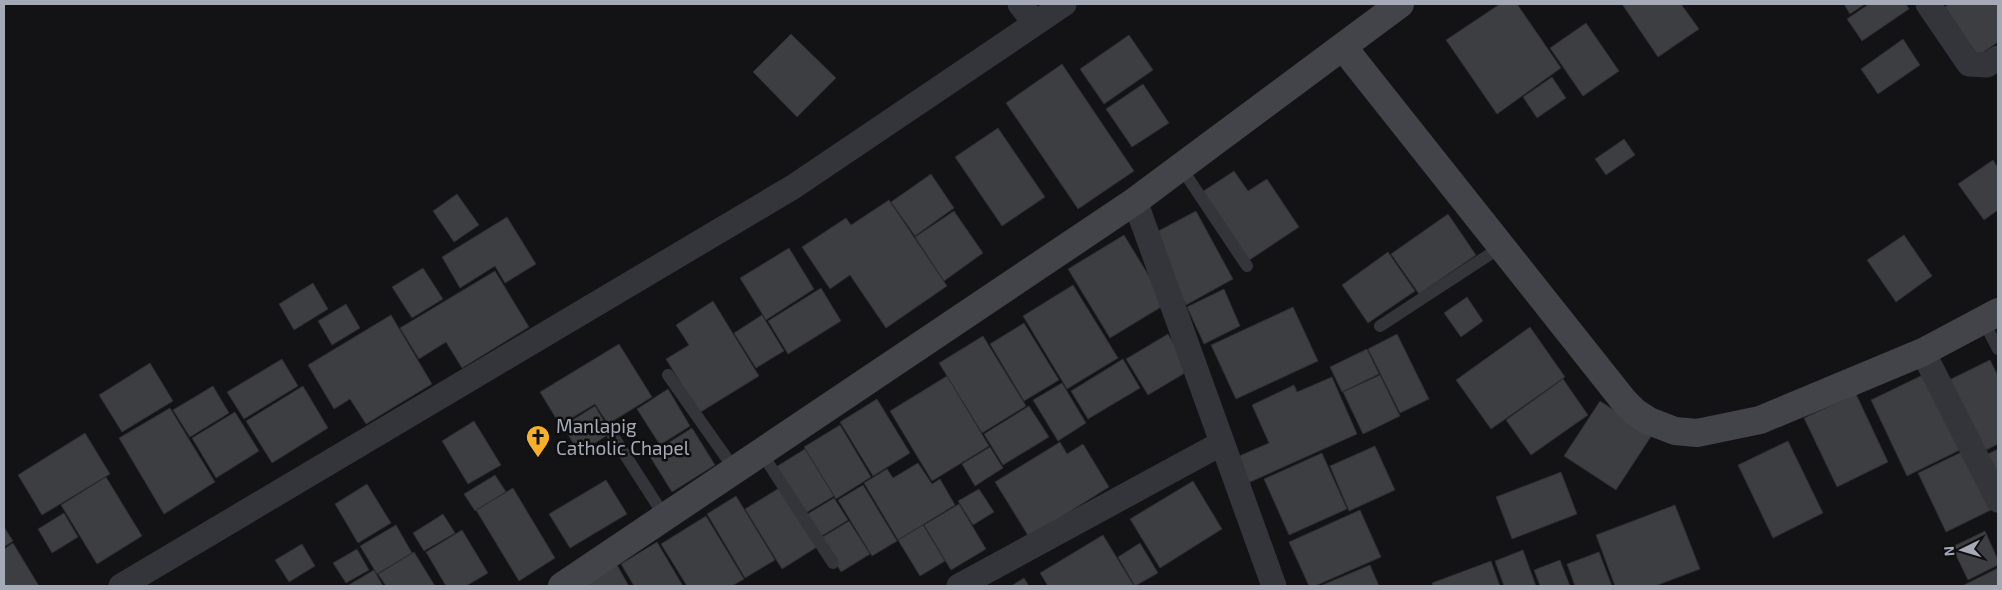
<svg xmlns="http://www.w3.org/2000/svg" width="2002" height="590" viewBox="0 0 2002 590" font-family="'Exo 2',sans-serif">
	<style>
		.building { fill: #3d3e42; stroke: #2d2d31 }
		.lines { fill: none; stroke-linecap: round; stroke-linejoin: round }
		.lane { stroke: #34353a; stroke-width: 12 }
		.street { stroke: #34353a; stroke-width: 25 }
		.secondary { stroke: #42444a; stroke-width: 28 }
		.labels { text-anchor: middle; stroke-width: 5; stroke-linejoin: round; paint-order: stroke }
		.poi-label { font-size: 19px; fill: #a4aab6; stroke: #0e0e10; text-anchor: start }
	</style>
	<rect width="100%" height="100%" fill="#131315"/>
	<path class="building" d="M1500 4H1517L1561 68 1497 114 1446 40Z
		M1622 4H1681L1699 29 1658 57Z
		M1844 4H1865L1850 14Z
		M1869 4H1906L1909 9 1862 41 1847 19Z
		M1949 4H1998V42L1978 56 1945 7Z
		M1586 23 1619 71 1583 96 1550 48Z
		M791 34 836 78 797 117 753 72Z
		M1129 35 1153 70 1104 104 1080 69Z
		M1903 39 1920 65 1878 94 1861 69Z
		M1062 64 1134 171 1078 209 1006 103Z
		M1552 77 1566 98 1537 118 1523 97Z
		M1143 84 1169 123 1132 147 1106 109Z
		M998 128 1045 197 1002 226 955 157Z
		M1624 139 1635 155 1606 175 1595 159Z
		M1993 160 1998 168V210L1984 220 1958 184Z
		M1234 171 1248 191 1267 179 1299 227 1248 261 1202 192Z
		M931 174 954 208 915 236 891 202Z
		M457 194 479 225 454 242 433 211Z
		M889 200 947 286 886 328 850 275 830 289 802 247 846 218 851 225Z
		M954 211 983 253 944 281 915 237Z
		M1196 211 1233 279 1186 305 1149 236Z
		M1448 214 1476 255 1419 294 1391 254Z
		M507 217 536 264 505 283 495 266 460 288 442 257Z
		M1124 235 1166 304 1110 338 1068 269Z
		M1904 235 1932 276 1896 302 1867 260Z
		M789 248 814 289 766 320 740 278Z
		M1388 252 1415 291 1368 323 1342 285Z
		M423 268 443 299 412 318 392 287Z
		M495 271 529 327 462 368 446 342 419 359 400 328Z
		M313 283 328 309 294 330 279 304Z
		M1073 285 1118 358 1067 389 1023 316Z
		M821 288 841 321 788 354 768 321Z
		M1224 289 1240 326 1204 344 1187 307Z
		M1467 297 1483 321 1461 337 1444 313Z
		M713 301 759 376 699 413 666 359 689 345 676 325Z
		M346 304 360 328 332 345 318 321Z
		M1293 307 1318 361 1236 399 1211 345Z
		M391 315 432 384 366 424 350 399 334 409 308 365Z
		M762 315 784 351 756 368 734 333Z
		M1024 323 1059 380 1024 401 990 344Z
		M1530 327 1565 377 1491 429 1456 380Z
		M1168 334 1190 370 1148 395 1126 359Z
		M1397 334 1429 399 1400 413 1368 349Z
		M983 336 1026 406 982 433 939 363Z
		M619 344 652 397 608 424 595 404 560 425 540 392Z
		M1367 349 1379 374 1342 392 1330 367Z
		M282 359 298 386 244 419 227 392Z
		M1123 359 1140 388 1088 419 1071 391Z
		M1990 360 1998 376V444L1978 454 1943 383Z
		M150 363 173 401 122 432 99 395Z
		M1929 372 1966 447 1907 476 1871 400Z
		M1380 375 1400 416 1363 434 1343 392Z
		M947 376 989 446 932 481 890 411Z
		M1332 377 1357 434 1248 483 1237 457 1269 443 1252 405 1294 385 1297 392Z
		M1563 379 1588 415 1531 455 1506 420Z
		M1062 383 1086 423 1058 441 1033 400Z
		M213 386 229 413 190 437 173 410Z
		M303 386 328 428 272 463 246 421Z
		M668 389 690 426 660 445 637 409Z
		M1856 394 1888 462 1837 487 1804 418Z
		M877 399 910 453 873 476 840 422Z
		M1600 401 1652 435 1616 490 1564 456Z
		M595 406 611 433 579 453 563 426Z
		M1029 406 1049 437 1003 465 984 434Z
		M170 408 215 482 164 514 119 438Z
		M235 412 259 451 216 478 192 438Z
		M474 421 501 465 468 484 442 441Z
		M840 425 871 477 836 499 804 447Z
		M692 428 715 465 672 492 649 455Z
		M85 433 110 474 42 515 18 475Z
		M1788 441 1823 513 1773 538 1738 465Z
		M1060 442 1067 454 1083 444 1109 487 1029 537 995 482Z
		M1375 446 1395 490 1349 511 1330 466Z
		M990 447 1003 468 975 486 962 464Z
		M805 449 834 496 804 514 776 467Z
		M1968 449 1997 507 1946 532 1918 473Z
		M1998 449V494L1980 458Z
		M1322 453 1347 509 1289 535 1264 479Z
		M918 463 932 484 940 479 955 505 898 540 864 483 887 469 893 478Z
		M1561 472 1577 514 1512 539 1496 497Z
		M495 475 506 492 475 511 464 494Z
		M106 477 142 536 97 564 61 505Z
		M606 480 627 514 570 548 549 514Z
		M1193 481 1222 529 1160 568 1130 519Z
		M367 484 391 523 358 543 335 504Z
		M863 485 897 541 872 556 838 500Z
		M781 487 817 547 782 569 745 509Z
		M513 488 555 558 519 581 476 510Z
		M979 489 994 512 973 525 958 501Z
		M736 496 775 560 745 578 707 514Z
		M834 498 848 520 820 537 806 515Z
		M959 504 986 549 951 570 924 525Z
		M1675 505 1700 569 1655 586H1615L1596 535Z
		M1360 510 1381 557 1315 586H1309L1289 542Z
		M64 513 78 537 52 553 38 529Z
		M443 514 455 533 424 551 413 533Z
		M706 516 744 579 732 586H687L661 544Z
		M849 521 870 554 841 572 821 538Z
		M396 525 412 553 377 574 360 546Z
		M923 525 945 561 920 576 898 540Z
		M4 527 13 541 4 547Z
		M462 530 488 573 466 586H446L426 552Z
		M1985 531 1998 560V565L1968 580 1952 547Z
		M1103 535 1134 586H1048L1040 573Z
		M657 542 683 586H634L621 564Z
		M13 543 39 586H4V549Z
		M1140 543 1158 573 1135 586 1118 557Z
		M302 544 315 566 289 582 275 560Z
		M357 549 369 570 346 583 333 563Z
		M1523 550 1536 586H1504L1495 561Z
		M414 552 435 586H386L378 574Z
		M1599 552 1612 586H1575L1567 564Z
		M1560 560 1570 586H1540L1534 570Z
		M1491 561 1500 586H1433L1432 583Z
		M617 565 629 586H590L588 583Z
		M1370 565 1379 586H1320Z
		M1998 568V586H1965L1964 585Z
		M374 570 383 586H347Z
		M1024 578 1029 586H1011Z"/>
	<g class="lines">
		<path class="lane" d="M1180 166 1247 266
			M1983 320 1998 349
			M1380 326 1501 247
			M668 375 735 470
			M613 436 665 517
			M761 452 833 563"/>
		<path class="street" d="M1020 4 1034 22
			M1928 4 1969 64 1987 65 1998 58
			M1135 201 1274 586
			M1923 352 1998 500
			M121 586 793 187 1064 4
			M959 586 1222 443"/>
		<path class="secondary" d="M1343 47 1624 401 1635 412 1649 421 1675 431 1697 433 1760 420 1923 352 1998 312
			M562 586 1135 201 1400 4"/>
	</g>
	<defs>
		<g id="church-pin" transform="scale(1.25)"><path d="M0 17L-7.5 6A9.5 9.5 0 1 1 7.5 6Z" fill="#f8b027" stroke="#0e0e10"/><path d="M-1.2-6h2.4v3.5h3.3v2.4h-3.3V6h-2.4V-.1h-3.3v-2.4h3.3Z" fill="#111"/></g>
	</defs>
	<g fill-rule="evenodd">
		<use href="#church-pin" x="538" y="437"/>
	</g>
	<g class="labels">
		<g class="poi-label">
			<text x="556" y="433">Manlapig<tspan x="556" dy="22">Catholic Chapel</tspan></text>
		</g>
	</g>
	<rect width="2002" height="590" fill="none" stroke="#a4aab6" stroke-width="10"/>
	<g transform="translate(1962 550) rotate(265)" stroke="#0e0e10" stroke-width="4" paint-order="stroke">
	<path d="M0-4L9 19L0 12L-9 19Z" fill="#a4aab6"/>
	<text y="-8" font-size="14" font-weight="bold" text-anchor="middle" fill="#a4aab6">N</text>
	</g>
</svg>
